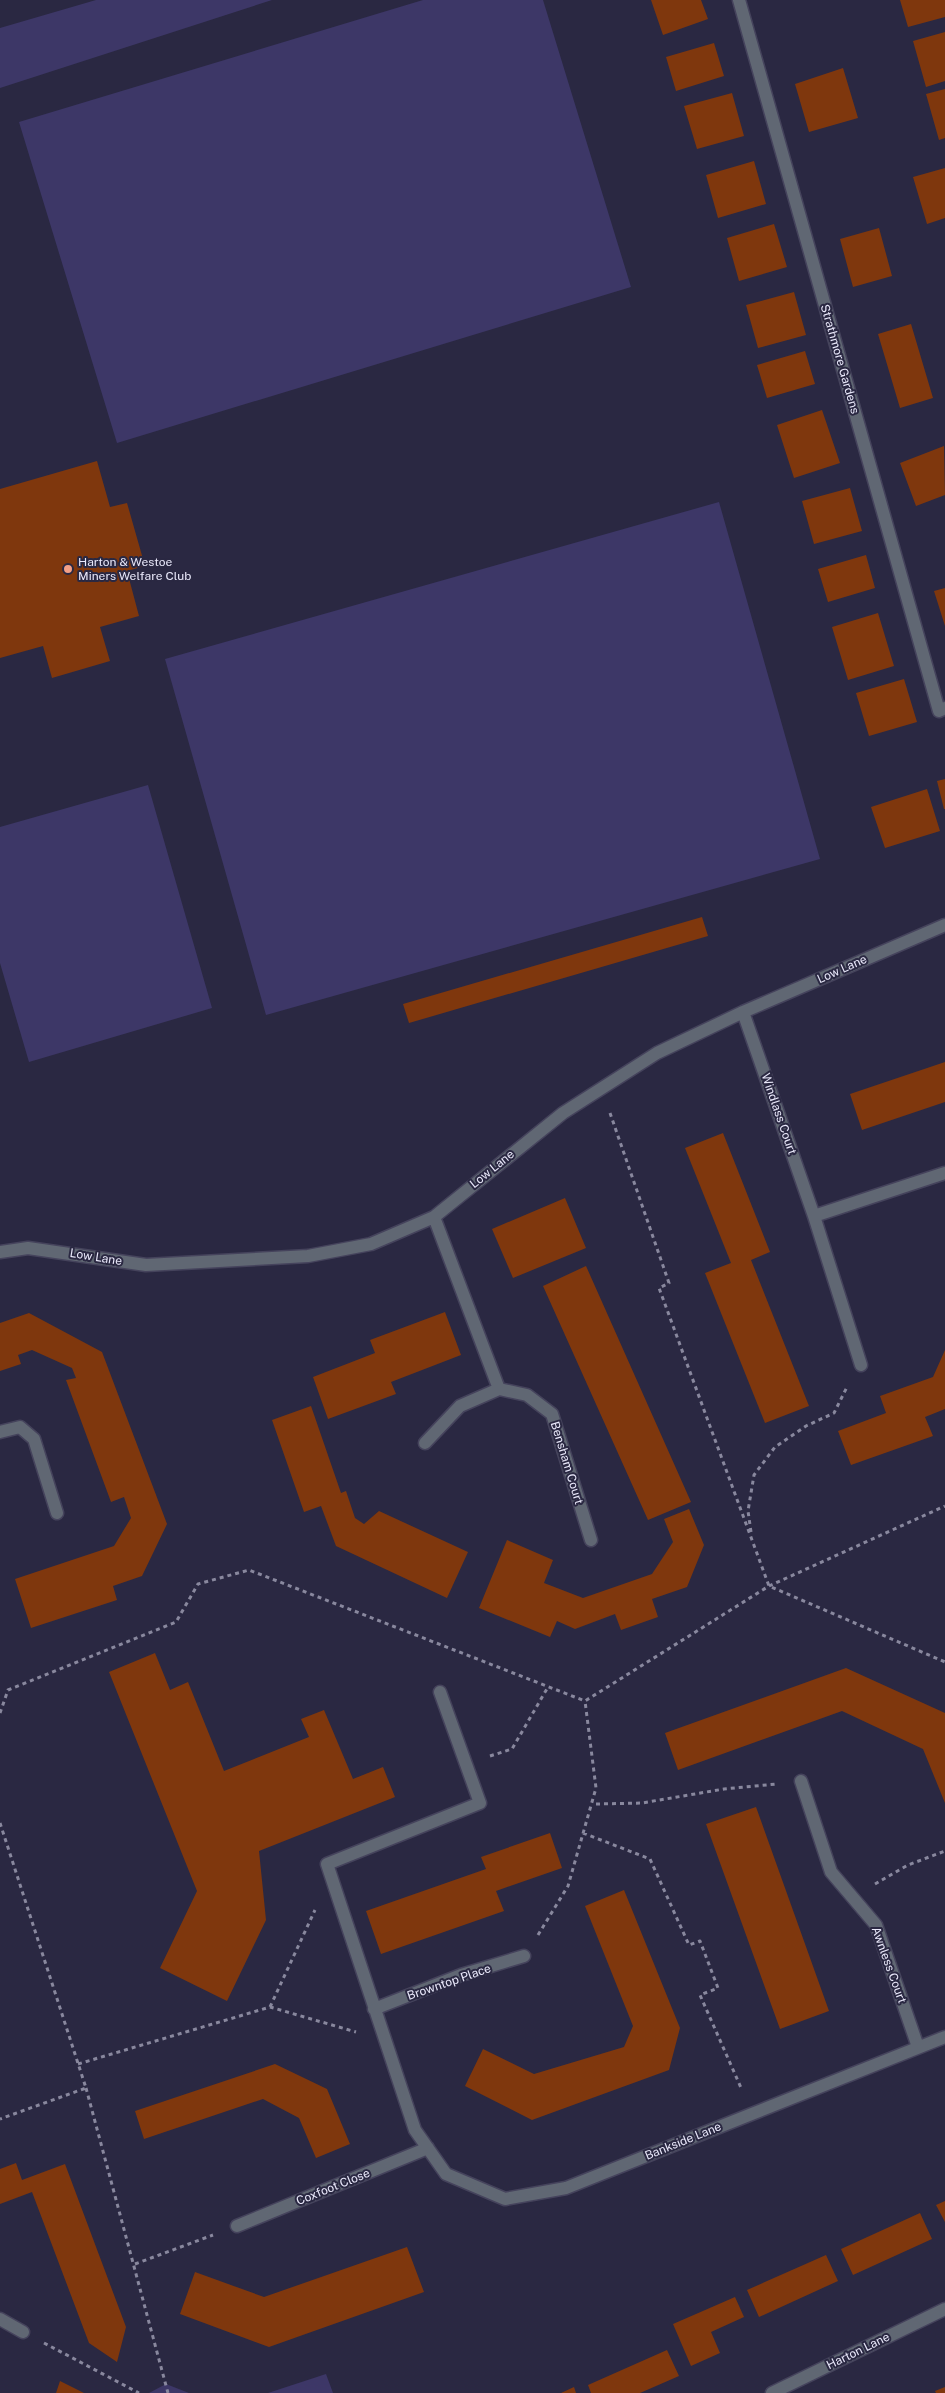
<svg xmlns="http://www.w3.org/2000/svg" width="945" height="2393" viewBox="0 0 945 2393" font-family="'Public Sans',sans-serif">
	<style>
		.green { fill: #3d3767 }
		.building { fill: #7f370d }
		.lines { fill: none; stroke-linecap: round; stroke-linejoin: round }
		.minor-casing { stroke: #45435c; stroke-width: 15 }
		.path { stroke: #89889e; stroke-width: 3; stroke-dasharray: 4 4; stroke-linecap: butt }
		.minor { stroke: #606773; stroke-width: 12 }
		.poi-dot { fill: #f39f86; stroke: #2a2842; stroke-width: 2 }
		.labels { text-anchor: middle; stroke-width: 4; stroke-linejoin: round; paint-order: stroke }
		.street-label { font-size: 12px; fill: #eae9fb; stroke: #2a2842 }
		.poi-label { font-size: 12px; fill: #eae9fb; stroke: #2a2842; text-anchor: start }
	</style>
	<rect width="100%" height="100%" fill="#2a2842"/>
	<path class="green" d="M96 0H272L0 88V28Z
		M423 0H543L631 287 117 443 19 122Z
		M719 502 820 859 266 1015 165 659Z
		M148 785 212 1008 29 1062 0 963V827Z
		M326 2374 333 2393H268Z
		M166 2384 189 2393H149Z"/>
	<path class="building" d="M651 0H701L708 19 663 35Z
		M900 0H945V17L908 27Z
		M945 32V81L926 87 913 41Z
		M714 43 724 76 676 91 666 57Z
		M843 68 858 118 809 132 795 84Z
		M945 89V138L939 140 926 94Z
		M732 93 744 136 697 149 684 106Z
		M754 161 766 204 718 218 706 175Z
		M945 168V218L927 224 913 177Z
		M774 224 787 267 739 281 727 238Z
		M879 228 892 276 853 287 840 239Z
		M794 292 806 335 758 348 746 305Z
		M911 324 933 398 900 408 878 334Z
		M805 351 815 384 767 398 757 365Z
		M822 410 840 463 794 478 777 425Z
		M944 446 945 495 916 506 900 463Z
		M97 461 110 507 127 503 145 566 127 571 139 616 100 627 110 661 52 678 43 646 0 658V489Z
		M850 488 862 531 814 544 802 501Z
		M866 555 875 588 828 602 818 569Z
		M945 588V626L934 591Z
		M878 613 894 666 848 680 832 627Z
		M904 679 917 722 869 736 856 693Z
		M945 779V809H944L937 781Z
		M927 789 940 831 885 848 871 807Z
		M702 917 708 936 409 1023 403 1004Z
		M945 1062V1102L862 1130 850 1094Z
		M723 1133 770 1252 751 1260 809 1406 765 1423 705 1273 731 1263 685 1148Z
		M565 1198 586 1248 513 1278 492 1229Z
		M586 1266 691 1502 648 1520 543 1286Z
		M445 1312 461 1355 391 1382 396 1394 328 1419 313 1377 375 1353 370 1340Z
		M29 1313 102 1352 167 1524 142 1576 113 1586 117 1600 31 1628 15 1579 114 1546 131 1518 124 1497 111 1502 66 1380 76 1378 72 1368 32 1350 18 1355 21 1364 0 1371V1323Z
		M945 1350V1409L925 1417 933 1436 851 1465 838 1431 886 1413 880 1396 933 1377Z
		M311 1406 341 1493 346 1491 355 1518 364 1524 379 1511 468 1552 447 1598 336 1546 321 1506 304 1512 272 1420Z
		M689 1509 704 1545 687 1587 652 1599 658 1617 621 1630 615 1614 575 1629 557 1621 550 1637 479 1608 507 1540 553 1560 544 1583 583 1598 652 1574 673 1542 664 1519Z
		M155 1653 170 1690 188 1682 224 1771 309 1737 301 1719 324 1710 353 1779 383 1767 395 1797 259 1851 266 1920 227 2001 160 1968 197 1891 109 1672Z
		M846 1668 945 1713V1803L923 1749 842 1711 678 1770 665 1733Z
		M756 1807 829 2011 780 2029 706 1824Z
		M550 1833 562 1868 496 1891 504 1911 381 1954 366 1911 486 1869 481 1857Z
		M624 1890 680 2028 669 2070 532 2120 465 2086 483 2049 534 2074 624 2047 633 2026 585 1906Z
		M275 2064 327 2089 350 2144 316 2158 299 2118 263 2099 144 2139 135 2111Z
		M16 2163 22 2180 65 2164 126 2327 117 2362 89 2343 32 2192 0 2204V2169Z
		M945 2201V2222L936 2205Z
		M920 2213 932 2239 853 2275 841 2249Z
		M407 2247 424 2292 269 2347 180 2314 195 2272 264 2297Z
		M826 2255 838 2281 759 2317 747 2290Z
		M735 2297 744 2317 711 2332 720 2353 691 2366 673 2324Z
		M667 2350 679 2376 640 2393H591L588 2385Z
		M60 2381 84 2393H56Z
		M574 2387 576 2393H561Z
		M945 2387V2393H936L935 2391Z"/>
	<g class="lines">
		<g class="minor-casing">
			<path id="minor" d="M739 0 939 711 945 708
				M743 1012 814 1216 861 1365
				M814 1216 945 1173
				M434 1217 499 1389
				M0 1252 28 1248 146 1265 308 1256 371 1244 434 1217 563 1113 657 1053 743 1012 945 925
				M0 1432 20 1427 34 1439 57 1513
				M425 1443 460 1406 499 1389 527 1395 552 1414 591 1540
				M440 1692 480 1803 327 1864 415 2130 446 2174 505 2199 566 2188 945 2037
				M801 1781 831 1872 876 1925 918 2047
				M374 2009 461 1975 524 1956
				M237 2226 428 2148
				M0 2319 23 2332
				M772 2393 945 2309"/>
		</g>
		<path class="path" d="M610 1113 669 1283 659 1288 769 1586 945 1662
			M751 1532 748 1511 754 1475 775 1447 806 1426 834 1413 847 1387
			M0 1713 8 1690 176 1622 198 1584 249 1570 585 1701
			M490 1756 512 1749 548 1687
			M596 1804 642 1803 724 1789 776 1784
			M0 1823 86 2088 0 2119
			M583 1833 650 1859 689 1945 700 1941 718 1988 700 1995 742 2090
			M875 1884 908 1865 945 1851
			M538 1935 568 1886 596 1788 585 1701 769 1586 945 1506
			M270 2007 315 1910
			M78 2064 270 2007 356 2032
			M86 2088 168 2393
			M135 2264 213 2235
			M44 2343 139 2393"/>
		<use href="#minor" class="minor"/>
	</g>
	<circle class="poi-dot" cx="68" cy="569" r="5"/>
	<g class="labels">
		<g class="street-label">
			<text transform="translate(840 359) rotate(74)" y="4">Strathmore Gardens</text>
			<text transform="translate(842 969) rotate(-24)" y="4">Low Lane</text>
			<text transform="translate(779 1114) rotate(71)" y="4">Windlass Court</text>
			<text transform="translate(492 1169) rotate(-39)" y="4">Low Lane</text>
			<text transform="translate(96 1257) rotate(9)" y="4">Low Lane</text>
			<text transform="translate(567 1463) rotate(73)" y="4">Bensham Court</text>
			<text transform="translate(889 1965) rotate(70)" y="4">Awnless Court</text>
			<text transform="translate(449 1982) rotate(-19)" y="4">Browntop Place</text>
			<text transform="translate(683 2141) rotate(-22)" y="4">Bankside Lane</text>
			<text transform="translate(333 2187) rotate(-22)" y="4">Coxfoot Close</text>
			<text transform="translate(858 2351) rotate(-26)" y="4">Harton Lane</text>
		</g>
		<g class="poi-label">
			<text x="78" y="566">Harton &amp; Westoe<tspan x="78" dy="14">Miners Welfare Club</tspan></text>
		</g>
	</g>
</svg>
